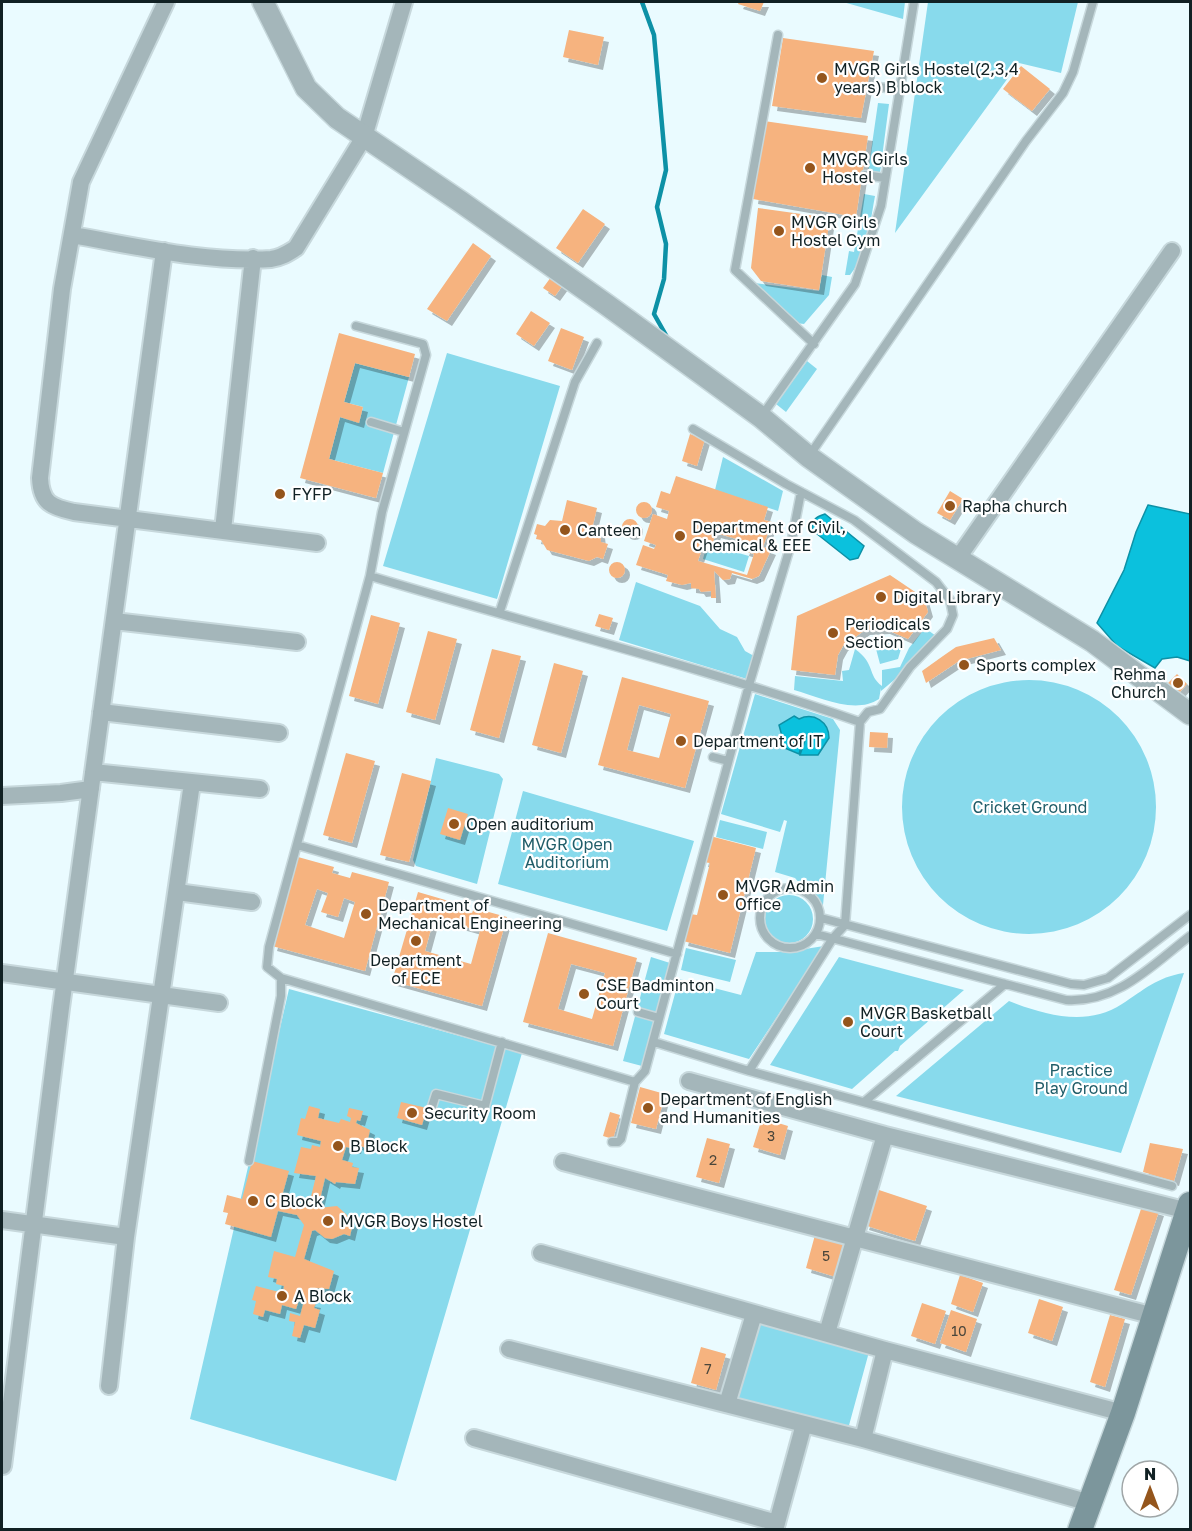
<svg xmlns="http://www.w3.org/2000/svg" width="1192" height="1531" viewBox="0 0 1192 1531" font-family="'Golos Text',sans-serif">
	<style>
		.green { fill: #88daec }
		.water { fill: #0bc1dd; stroke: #0d91a6; stroke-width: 1.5 }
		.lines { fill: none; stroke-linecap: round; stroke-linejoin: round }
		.stream { stroke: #0d91a6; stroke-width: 4.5 }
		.building { fill: #f6b37f; fill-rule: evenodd; filter: url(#shadow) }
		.service-casing { stroke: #c7d8dc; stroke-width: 11 }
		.minor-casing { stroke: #c7d8dc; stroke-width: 20 }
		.tertiary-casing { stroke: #c7d8dc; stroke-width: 24 }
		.secondary-casing { stroke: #c7d8dc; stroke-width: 27 }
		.service { stroke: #a4b6ba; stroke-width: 8 }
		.minor { stroke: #a4b6ba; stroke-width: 16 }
		.tertiary { stroke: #a4b6ba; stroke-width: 21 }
		.secondary { stroke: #7c969c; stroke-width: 24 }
		.poi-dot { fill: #94551c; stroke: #fff; stroke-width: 2 }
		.labels { text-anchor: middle; stroke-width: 4.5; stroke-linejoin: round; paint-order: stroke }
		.number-label { font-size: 14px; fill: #4a463b }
		.poi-label { font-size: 16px; fill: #112124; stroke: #fff; text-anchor: start }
		.park-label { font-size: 16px; fill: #205d69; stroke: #fff }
	</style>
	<defs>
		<filter id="shadow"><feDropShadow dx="5" dy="5" stdDeviation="0" flood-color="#0004"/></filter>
	</defs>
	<rect width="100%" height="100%" fill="#eafbff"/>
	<path class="green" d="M843 2H905L903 19Z
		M928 2H1078L1061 73 1019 63 895 233Z
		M878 103 889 104 880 173 868 172Z
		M864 194 875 196C870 222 868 253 850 275H845L849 251 854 252Z
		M822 275 832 277 829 295 804 324 796 323 755 283 819 291Z
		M447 353 560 386 497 599 383 566Z
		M807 361 817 369 786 412 776 404Z
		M355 363 409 377 383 473 329 459 340 417 359 422 363 407 344 402Z
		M723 457 783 491 778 511 715 490Z
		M707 544 749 556 744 572 703 559Z
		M636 582 700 606 720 629 737 637 745 651 754 656 747 679 619 640Z
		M925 628 936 636 906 670 881 691V688L879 699C855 715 819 697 794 690L795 676 843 681 842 671 849 670 855 649C876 664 867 675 882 686V670L900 667 909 648Z
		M878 641 899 645 901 649 898 659 880 664 876 649Z
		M902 807a127 127 0 1 1 254 0a127 127 0 1 1-254 0Z
		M755 694 833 719 840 730 823 905H818L795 878 775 872 787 821 784 820 780 832 721 814Z
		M436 758 499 774 503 779 477 884 416 866 413 860Z
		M523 791 694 841 667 931 498 884Z
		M720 820 767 832 763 849 716 837Z
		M765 919a24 24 0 1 1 48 0a24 24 0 1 1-48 0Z
		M824 946 749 1059 664 1034 679 979 741 995 756 952H786Z
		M686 948 736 960 730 982 681 970Z
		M651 957 670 963 642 1066 623 1061Z
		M839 957 964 990 900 1046 898 1051H895L852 1089 770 1065Z
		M1184 973 1121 1153 896 1096 1009 1001C1045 1015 1087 1027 1122 1004 1144 990 1157 977 1184 973Z
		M289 989 522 1053 396 1481 190 1419Z
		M756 1322 869 1352 848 1429 736 1399Z"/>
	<path class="water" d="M1148 505 1190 514V661L1177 657 1162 659 1155 668 1117 646 1097 623 1124 570 1136 532Z
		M825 514 864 546 858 558 850 560 812 530C812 520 815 517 825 514Z
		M794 716 799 719C814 712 829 722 829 738L818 755H800L806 737 805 734 801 735 803 739 799 754 780 746 782 736 779 725Z"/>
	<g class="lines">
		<path class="stream" d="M642 2 654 35 666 170 657 207 666 244 664 279 654 314 667 337"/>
	</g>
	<path class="building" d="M739 2H764L760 11 738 4Z
		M569 30 604 37 598 65 563 57Z
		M783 38 874 51 861 118 772 106Z
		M1021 66 1050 89 1032 111 1003 89Z
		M764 121 868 136 856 217 753 199Z
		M758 208 830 218 819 290 761 281 751 268Z
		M583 209 605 224 578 263 556 248Z
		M473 243 491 256 447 321 427 309Z
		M551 277 563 285 555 296 543 288Z
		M531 311 550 323 534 346 516 334Z
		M561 328 584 337 572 370 548 361Z
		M339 333 415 354 409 377 355 363 344 402 363 407 359 423 340 417 329 459 383 473 376 498 300 478Z
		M690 434 705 439 697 466 682 461Z
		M676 476 768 507 764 520 772 522 763 547 771 550 759 576 752 579 732 573 730 579 723 580 714 571 716 598H711V591L701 592 699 589 691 588V583L682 585 666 581 668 575 636 565 643 545 654 549 656 545 644 541 653 514 667 519 669 511 656 507 661 491 670 494ZM716 533 747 542 744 551 754 554 747 575 698 561 705 540 713 542Z
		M950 491 963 499 950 520 937 513Z
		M567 500 597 508 592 529 600 533 601 542 608 544 603 559 597 557 589 561 547 550 541 540 536 539 537 535 534 534 537 524 545 526 550 520 562 521Z
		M636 510a8 8 0 1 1 16 0a8 8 0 1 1-16 0Z
		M622 527a8 8 0 1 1 16 0a8 8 0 1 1-16 0Z
		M609 570a8 8 0 1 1 16 0a8 8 0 1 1-16 0Z
		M890 575 924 598 928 612 908 639 885 629 865 630 843 646 838 655 835 675 791 670 797 616Z
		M599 614 613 618 609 630 595 626Z
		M371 615 400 623 378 704 349 696Z
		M428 631 457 639 435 720 406 712Z
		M994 638 1001 650 959 661 926 683 922 671 943 656 956 647Z
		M492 649 521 656 499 738 470 730Z
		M554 663 583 671 561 753 532 745Z
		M1177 674 1187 684 1179 693 1168 683Z
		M622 677 709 701 685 788 598 765ZM639 705 671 714 659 758 627 750Z
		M870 732 888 733 887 748 869 747Z
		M346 753 375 761 352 843 323 835Z
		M402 773 431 781 409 862 380 855Z
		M448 808 468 814 460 840 440 834Z
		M710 836 756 848 730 953 683 941 690 914 697 915 710 863 703 862Z
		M298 857 334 867 332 873 350 878 352 872 389 882 365 971 272 946ZM317 889 328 893 321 912 338 917 344 898 355 902 344 938 305 925Z
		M418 892 459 904 458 909 472 913 474 908 507 917 482 1006 392 981ZM434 918 480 931 471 964 425 951Z
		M548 933 637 958 613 1046 523 1022ZM571 964 605 973 592 1019 558 1009Z
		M640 1087 665 1094 656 1129 631 1123Z
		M401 1102 427 1108 422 1125 397 1118Z
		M309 1106 320 1109 318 1118 339 1123 341 1119 350 1122 351 1118 347 1116 349 1108 363 1111 360 1121 357 1120 356 1123 370 1130 366 1148 357 1145 356 1149 346 1147 342 1160 353 1163 352 1167 359 1168 355 1184 336 1182 335 1184 325 1178 318 1208 337 1206 347 1215 348 1221 353 1223 350 1236 344 1234 332 1239 325 1238 315 1230 312 1231 304 1259 334 1271 329 1289 313 1288 310 1302 316 1303 314 1308 320 1310 315 1328 304 1325 300 1338 292 1336 295 1322 289 1321 290 1313 300 1316 304 1301 299 1300 296 1309 282 1305 280 1314 265 1310 263 1317 253 1314 256 1301 252 1300 256 1286 283 1293 284 1286 276 1284 277 1279 268 1277 274 1251 295 1257 304 1225 297 1215 278 1211 271 1237 225 1224 228 1213 223 1212 227 1195 242 1199 252 1161 289 1171 280 1203 300 1207 309 1205 316 1176 294 1173 301 1147 311 1149 312 1145 320 1147 321 1141 297 1135 301 1118 305 1119Z
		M610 1112 620 1115 613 1139 603 1136Z
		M762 1118 788 1126 780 1155 753 1147Z
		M707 1138 730 1144 719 1183 696 1177Z
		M1150 1143 1183 1149 1174 1181 1143 1172Z
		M876 1189 927 1206 915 1241 864 1225Z
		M1142 1206 1159 1211 1131 1295 1114 1290Z
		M815 1235 845 1244 836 1277 806 1268Z
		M960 1275 983 1283 973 1312 951 1304Z
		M1039 1299 1063 1307 1052 1341 1028 1333Z
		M922 1303 946 1311 935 1344 911 1336Z
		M951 1310 977 1319 966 1352 940 1343Z
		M1110 1315 1125 1319 1105 1387 1090 1382Z
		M701 1347 726 1354 716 1390 691 1383Z"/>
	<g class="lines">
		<g class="service-casing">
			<path id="service" d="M778 35 735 270 814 344
				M877 87 900 89
				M865 175 885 178
				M356 326 423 344 426 355 382 512 370 576
				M761 417 855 284 881 206 914 2
				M371 422 404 432
				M809 456 1026 141 1063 93 1073 72 1093 2
				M500 611 575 382 597 343
				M713 757 728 761
				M297 845 677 954
				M760 918a30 30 0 1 1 60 0a30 30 0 1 1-60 0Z
				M821 918 1071 984 1084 985 1108 978 1190 915
				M816 934 1066 1000C1118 1003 1152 965 1190 936
				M281 978 635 1082
				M638 1012 659 1018
				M654 1042 749 1071 833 938 845 925 860 722 868 712 880 709 910 667 947 629 953 615 950 600 936 582 854 520 786 484 693 429
				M749 1071 1172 1186
				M864 1102 1005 984
				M429 1116 436 1094 485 1106 502 1042
				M612 1142H618L621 1139 635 1082 645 1071 749 685 791 544 801 492
				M249 1161 281 996V978L267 967 269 947 370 576C533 625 699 666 860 722"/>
		</g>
		<g class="minor-casing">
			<path id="minor" d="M166 2 81 182 62 289 40 478C41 503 51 507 74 512L317 543
				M72 235C136 246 205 263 271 259 281 258 288 253 296 248L364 137 404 2
				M223 530 253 258
				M958 558 1172 251
				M114 621 297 642
				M101 712 279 733
				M93 772 260 789
				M2 796 61 793 91 789
				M177 892 252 902
				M2 973 219 1003
				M689 1081 885 1135 1188 1211
				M563 1162 1154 1316
				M2 1220 126 1237
				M541 1253 885 1350 1123 1413
				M827 1333 885 1135
				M509 1349 863 1439 1090 1503
				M109 1386 126 1237 192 783
				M727 1404 754 1314
				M474 1438 777 1523
				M863 1439 885 1350
				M3 1466 61 1008 164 251
				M775 1530 804 1424"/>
		</g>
		<g class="tertiary-casing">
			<path id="tertiary" d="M263 2 306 88 337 118 461 202 607 305 761 417 809 457 916 533 1092 641 1190 714"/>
		</g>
		<g class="secondary-casing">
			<path id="secondary" d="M1080 1530 1123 1413 1190 1204"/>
		</g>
		<use href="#service" class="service"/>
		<use href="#minor" class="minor"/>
		<use href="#tertiary" class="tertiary"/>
		<use href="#secondary" class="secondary"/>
	</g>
	<g class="poi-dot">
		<circle cx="822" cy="78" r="6"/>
		<circle cx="810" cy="168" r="6"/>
		<circle cx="779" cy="231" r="6"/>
		<circle cx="280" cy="494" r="6"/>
		<circle cx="950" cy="506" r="6"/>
		<circle cx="565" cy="530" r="6"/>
		<circle cx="680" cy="536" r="6"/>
		<circle cx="881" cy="597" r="6"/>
		<circle cx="833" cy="633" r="6"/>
		<circle cx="964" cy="665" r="6"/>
		<circle cx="1178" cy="683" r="6"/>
		<circle cx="681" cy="741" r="6"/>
		<circle cx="454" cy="824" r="6"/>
		<circle cx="723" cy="895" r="6"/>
		<circle cx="366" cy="914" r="6"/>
		<circle cx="416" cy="941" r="6"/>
		<circle cx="584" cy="994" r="6"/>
		<circle cx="848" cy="1022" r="6"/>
		<circle cx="648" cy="1108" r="6"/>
		<circle cx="412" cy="1113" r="6"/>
		<circle cx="338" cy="1146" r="6"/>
		<circle cx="253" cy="1201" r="6"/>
		<circle cx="328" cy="1221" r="6"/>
		<circle cx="282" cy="1296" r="6"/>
	</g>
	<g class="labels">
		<g class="number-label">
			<text x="771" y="1141">3</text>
			<text x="713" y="1165">2</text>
			<text x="826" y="1261">5</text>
			<text x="959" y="1336">10</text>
			<text x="708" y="1374">7</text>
		</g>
		<g class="poi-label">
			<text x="834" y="75">MVGR Girls Hostel(2,3,4<tspan x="834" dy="18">years) B block</tspan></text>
			<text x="822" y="165">MVGR Girls<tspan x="822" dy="18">Hostel</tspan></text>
			<text x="791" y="228">MVGR Girls<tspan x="791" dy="18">Hostel Gym</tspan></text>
			<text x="292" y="500">FYFP</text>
			<text x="962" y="512">Rapha church</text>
			<text x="692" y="533">Department of Civil,<tspan x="692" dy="18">Chemical &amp; EEE</tspan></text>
			<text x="577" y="536">Canteen</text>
			<text x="893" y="603">Digital Library</text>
			<text x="845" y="630">Periodicals<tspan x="845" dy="18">Section</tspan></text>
			<text x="976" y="671">Sports complex</text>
			<text x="1166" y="680" text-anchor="end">Rehma<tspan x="1166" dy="18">Church</tspan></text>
			<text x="693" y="747">Department of IT</text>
			<text x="466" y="830">Open auditorium</text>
			<text x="735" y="892">MVGR Admin<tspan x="735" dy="18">Office</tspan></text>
			<text x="378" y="911">Department of<tspan x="378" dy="18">Mechanical Engineering</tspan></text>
			<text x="416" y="966" text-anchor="middle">Department<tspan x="416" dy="18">of ECE</tspan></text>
			<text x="596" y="991">CSE Badminton<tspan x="596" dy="18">Court</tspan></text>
			<text x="860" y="1019">MVGR Basketball<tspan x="860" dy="18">Court</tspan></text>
			<text x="660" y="1105">Department of English<tspan x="660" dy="18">and Humanities</tspan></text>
			<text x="424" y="1119">Security Room</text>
			<text x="350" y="1152">B Block</text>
			<text x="265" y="1207">C Block</text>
			<text x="340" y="1227">MVGR Boys Hostel</text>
			<text x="294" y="1302">A Block</text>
		</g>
		<g class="park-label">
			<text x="1030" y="813">Cricket Ground</text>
			<text x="567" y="850">MVGR Open<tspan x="567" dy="18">Auditorium</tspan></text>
			<text x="1081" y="1076">Practice<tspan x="1081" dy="18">Play Ground</tspan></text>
		</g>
	</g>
	<rect width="1192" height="1531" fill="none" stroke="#112124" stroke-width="6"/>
	<g transform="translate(1150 1489)"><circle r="28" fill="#ffffff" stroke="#a0a6a7" stroke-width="1.5"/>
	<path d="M0-4.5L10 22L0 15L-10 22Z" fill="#94551c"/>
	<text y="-9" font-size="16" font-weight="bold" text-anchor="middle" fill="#112124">N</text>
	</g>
</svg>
